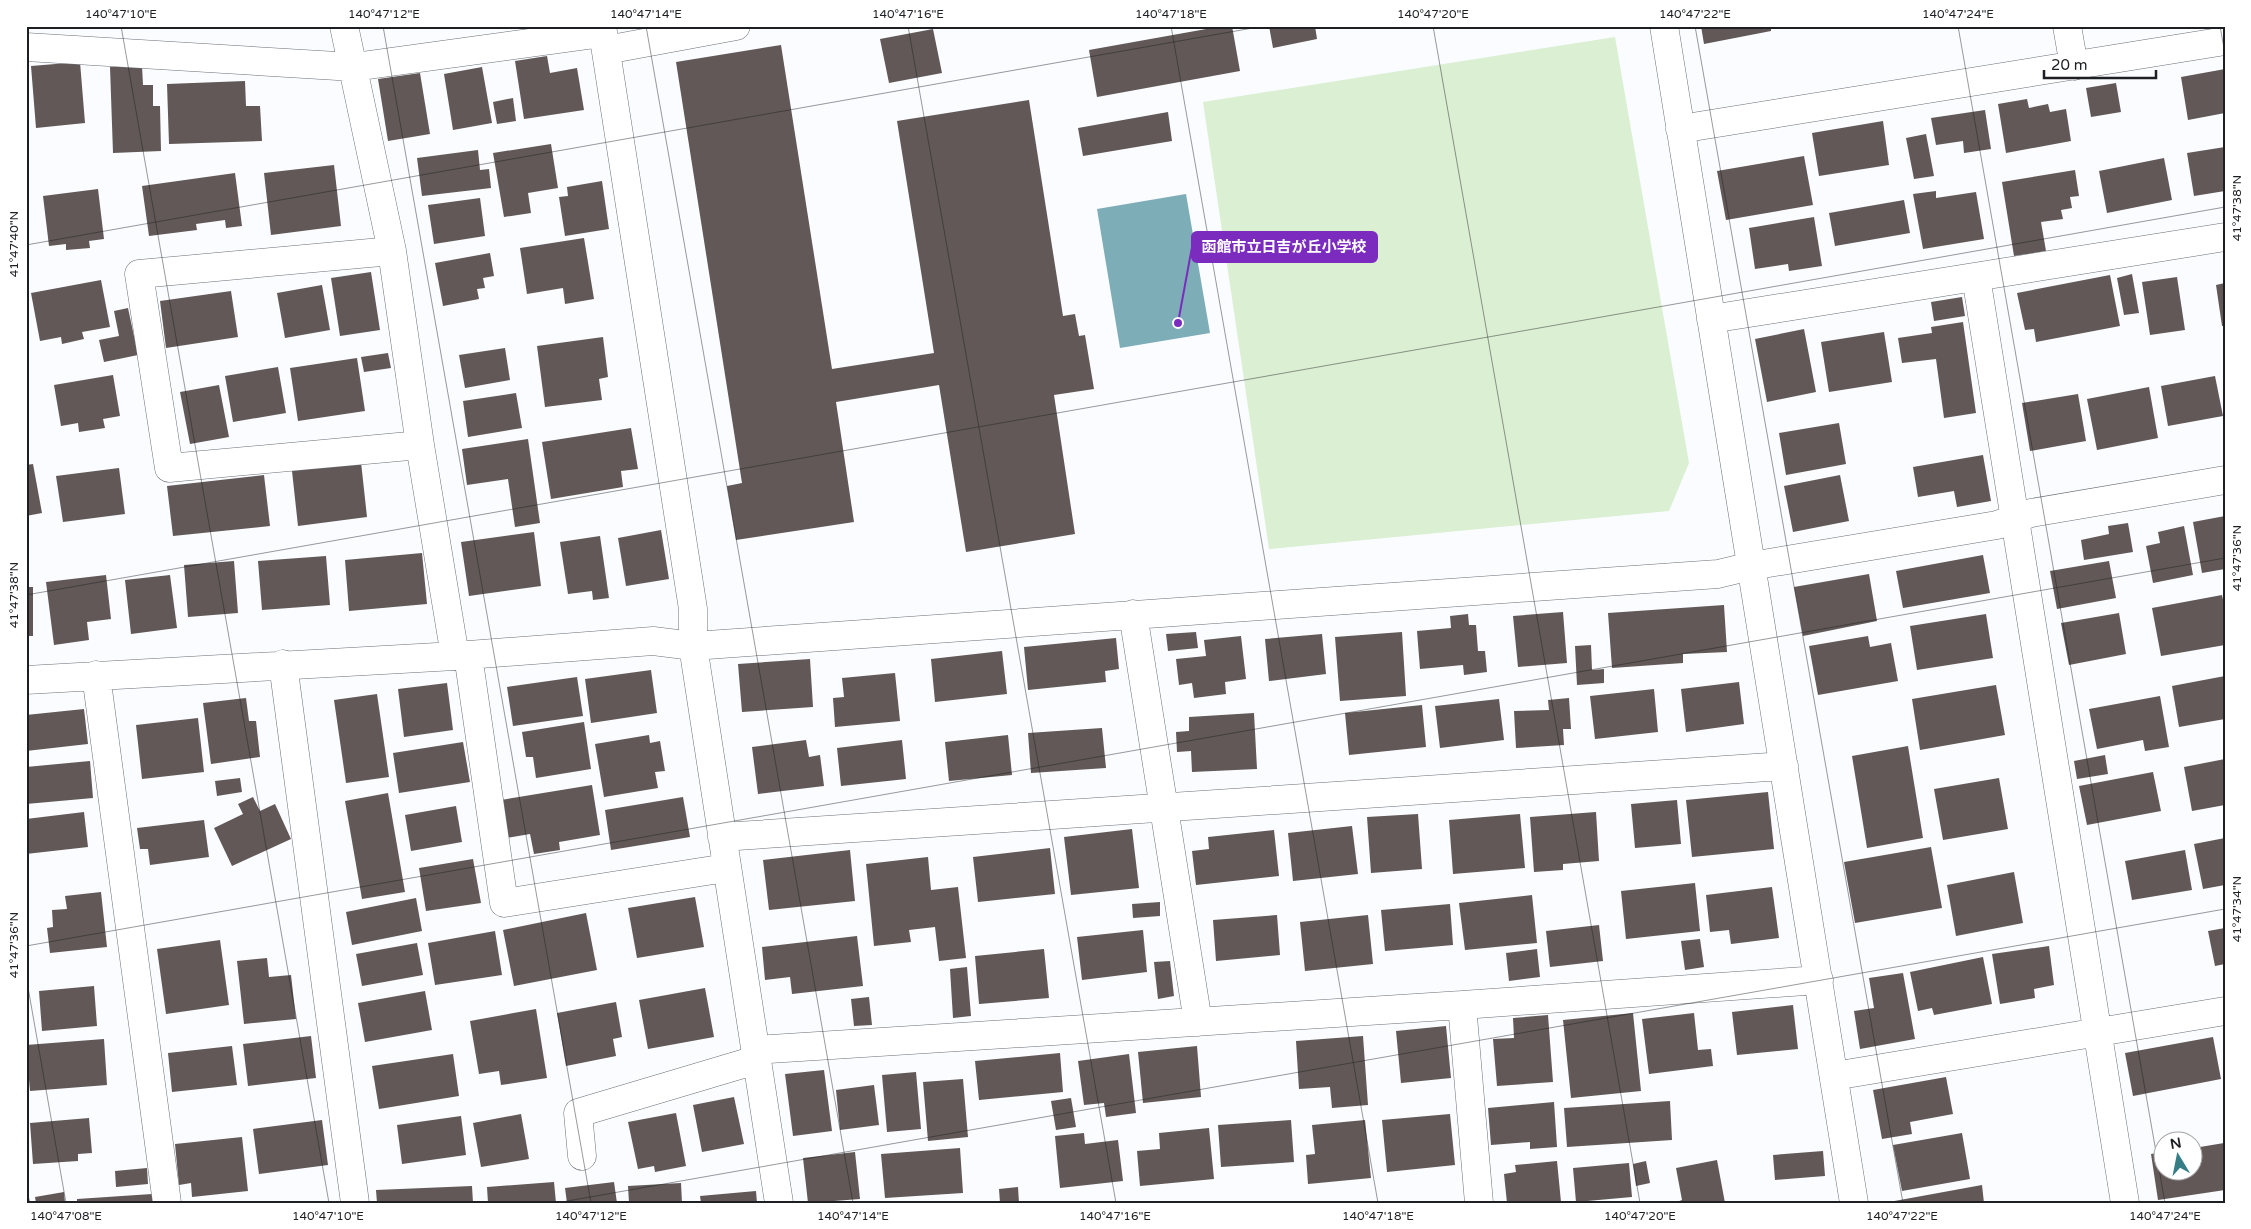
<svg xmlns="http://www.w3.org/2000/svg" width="2251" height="1229" viewBox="0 0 2251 1229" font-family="'Varela Round','Noto Sans JP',sans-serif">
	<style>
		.green { fill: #dbefd3 }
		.water { fill: #7dadb6 }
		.building { fill: #615857 }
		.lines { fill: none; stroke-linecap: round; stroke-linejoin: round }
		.minor-casing { stroke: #6b7076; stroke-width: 29 }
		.minor { stroke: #fff; stroke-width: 28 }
		.ticks { fill: none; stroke: #1d1f22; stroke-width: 1; stroke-opacity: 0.45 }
		.leader { fill: none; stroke: #7b2cbf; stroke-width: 2 }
		.callout-dot { fill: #7b2cbf; stroke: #fff; stroke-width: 2 }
		.callout { fill: #7b2cbf; stroke: #7b2cbf; stroke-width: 2 }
		.callout-label { font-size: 15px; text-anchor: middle; font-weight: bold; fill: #fff }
		.neatline { fill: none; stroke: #1d1f22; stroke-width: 2 }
		.ticks-label { font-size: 12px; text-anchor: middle; fill: #1d1f22 }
	</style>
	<rect width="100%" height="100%" fill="#fafcff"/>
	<path class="green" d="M1615 37 1689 463 1669 511 1269 549 1203 102Z"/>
	<path class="water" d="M1186 194 1210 333 1120 348 1097 209Z"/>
	<path class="building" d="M1223 26H1232L1240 71 1097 97 1089 50Z
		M1269 26H1315L1317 39 1273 48Z
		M1701 26H1771V31L1704 44Z
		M933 29 942 73 889 83 880 39Z
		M781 45 832 369 934 353 897 121 1029 100 1063 316 1075 314 1079 336 1085 335 1094 389 1054 395 1075 534 966 552 939 385 836 402 854 522 736 540 727 486 742 483 676 62Z
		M547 56 550 73 577 68 584 110 524 119 515 61Z
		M80 62 85 123 36 128 31 66Z
		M142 66 143 85H153V106H160L161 151 113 153 110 67Z
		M482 67 492 123 453 130 444 74Z
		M2225 69V113L2188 120 2181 77Z
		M420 73 430 134 388 141 378 79Z
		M245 81 246 106H260L262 141 169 144 167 84Z
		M2116 83 2121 112 2091 117 2086 88Z
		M513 98 516 121 497 124 493 102Z
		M2027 99 2029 108 2048 104 2050 112 2066 109 2071 141 2006 153 1998 104Z
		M1985 110 1991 149 1964 153 1963 141 1936 145 1931 118Z
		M1168 112 1172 141 1083 156 1078 128Z
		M1883 121 1889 165 1819 176 1812 133Z
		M1926 134 1934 176 1914 179 1906 138Z
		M551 144 558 188 528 193 531 213 504 217 493 153Z
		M2225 147V191L2194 196 2187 153Z
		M478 150 480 170 489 169 491 188 422 196 417 158Z
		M1804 156 1813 205 1726 220 1717 171Z
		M2164 158 2172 200 2107 213 2099 171Z
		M334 165 341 226 271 235 264 173Z
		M2075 170 2079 196 2070 197 2072 208 2061 210 2063 219 2041 222 2046 251 2014 256 2002 182Z
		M235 173 242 226 226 228 225 220 196 224 197 230 149 236 142 186Z
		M602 181 609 229 565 236 559 197 568 196 567 187Z
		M98 189 104 239 89 241 90 248 66 250V244L49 246 43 196Z
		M1936 191V198L1976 192 1984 239 1923 249 1913 194Z
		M480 198 485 236 434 244 428 205Z
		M1904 200 1910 233 1835 246 1829 213Z
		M1814 217 1822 266 1789 271 1788 264 1755 269 1749 228Z
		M584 238 594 299 565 304 563 288 527 294 520 248Z
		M490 253 494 276 483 278 485 288 477 289 479 299 443 306 435 263Z
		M371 272 380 330 340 336 331 278Z
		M2132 274 2139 313 2124 315 2117 278Z
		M2110 275 2120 326 2036 342 2034 329 2025 330 2017 293Z
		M2177 277 2185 330 2150 335 2142 282Z
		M101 280 110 327 82 332 84 339 62 344 61 337 40 341 31 293Z
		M2225 283V326H2222L2216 285Z
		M322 285 330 330 285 338 277 293Z
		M231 291 238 337 166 348 160 301Z
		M1962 297 1965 316 1934 321 1931 302Z
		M128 308 138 355 104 362 99 340 119 336 114 311Z
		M1963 322 1976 413 1944 418 1936 359 1902 363 1898 338 1932 333 1931 327Z
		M1804 329 1816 392 1767 402 1755 339Z
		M1884 332 1892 382 1829 392 1821 342Z
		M603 337 608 377 599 379 602 400 545 407 537 346Z
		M505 348 510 380 465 388 459 355Z
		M388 353 391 368 364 372 361 357Z
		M357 358 365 411 298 421 290 368Z
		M278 367 286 413 233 422 225 376Z
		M113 375 120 416 103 419 105 428 79 432 78 423 61 426 54 385Z
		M2215 376 2223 416 2168 426 2161 386Z
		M219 385 229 437 190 444 180 392Z
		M2149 387 2158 438 2097 450 2087 399Z
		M516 393 522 428 468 437 463 401Z
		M2078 394 2086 441 2030 451 2022 403Z
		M1839 423 1846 464 1786 475 1779 433Z
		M631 428 638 469 621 471 623 487 551 499 542 442Z
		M528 439 540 523 515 527 508 479 467 485 462 449Z
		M1983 455 1991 501 1957 507 1954 491 1918 497 1913 467Z
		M361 462 367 517 298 526 292 471Z
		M33 464 42 513 26 516V465Z
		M119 468 125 514 63 522 56 476Z
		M264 475 270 526 173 536 167 486Z
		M1840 475 1849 521 1793 532 1784 486Z
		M2225 516V569L2202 573 2193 522Z
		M2128 523 2133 552 2084 560 2081 540 2109 534 2108 526Z
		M2184 526 2193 575 2153 583 2146 546 2160 543 2158 532Z
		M661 530 669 579 626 586 618 538Z
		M534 532 541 586 469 596 461 542Z
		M600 536 609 598 593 600 592 591 568 594 560 542Z
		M422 553 427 604 349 611 345 560Z
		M1983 555 1990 593 1903 608 1896 571Z
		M326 556 330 605 262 610 258 561Z
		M234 561 238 613 188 617 184 565Z
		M2109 561 2116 598 2057 609 2050 571Z
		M1869 574 1877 621 1803 636 1794 587Z
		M106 575 111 619 87 622 89 640 54 645 46 582Z
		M170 575 177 628 131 634 125 580Z
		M26 587H33V636H26Z
		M2222 595 2225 609V645L2161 656 2152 608Z
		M1724 605 1727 652 1683 654V663L1612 668 1608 613Z
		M1563 612 1567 663 1518 667 1513 616Z
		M2119 613 2126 654 2069 665 2061 623Z
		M1468 614 1469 625H1476L1478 651H1485L1487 672 1464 675 1463 665 1420 669 1417 631 1451 628 1450 616Z
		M1986 614 1993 658 1917 670 1910 626Z
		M1196 632 1198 648 1168 651 1166 634Z
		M1402 632 1406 696 1340 701 1335 637Z
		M1322 634 1326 674 1269 681 1265 639Z
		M1241 636 1246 679 1225 682 1226 694 1194 698 1192 683 1179 685 1176 659 1206 656 1204 640Z
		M1868 636 1870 647 1891 643 1898 681 1818 695 1809 646Z
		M1116 638 1119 669 1105 671 1106 682 1028 690 1024 647Z
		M1591 645 1592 670 1604 669V683L1577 685 1575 646Z
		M1002 651 1007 694 935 702 931 659Z
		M810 659 813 707 742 712 738 664Z
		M651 670 657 713 591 723 585 679Z
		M895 673 900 721 835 727 833 698 844 697 842 678Z
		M2225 676V719L2179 727 2172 686Z
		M577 677 583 716 513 726 507 687Z
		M1739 682 1744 724 1686 732 1681 689Z
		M447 683 453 730 404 737 398 689Z
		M1996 685 2005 735 1920 750 1912 699Z
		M1654 689 1658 732 1595 739 1590 696Z
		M377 694 389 777 346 783 334 700Z
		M2160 696 2169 747 2145 751 2143 740 2097 749 2089 709Z
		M246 698 249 721H256L260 757 211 764 203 703Z
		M1569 698 1571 729H1563L1564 745 1516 748 1514 711 1549 710 1548 700Z
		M1499 699 1504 740 1440 748 1435 706Z
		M1422 705 1426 747 1349 755 1345 713Z
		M84 709 88 744 26 751V715Z
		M1254 713 1257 769 1192 772 1191 751 1177 752 1176 732 1189 731V717Z
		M198 718 204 772 142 779 136 725Z
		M584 722 591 769 536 778 533 757H526L522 732Z
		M1102 728 1106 768 1031 773 1028 733Z
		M649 735 650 743 660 741 665 771 655 772 658 788 604 797 595 744Z
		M1008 735 1012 775 949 781 945 742Z
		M806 740 809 757 820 755 824 786 758 794 752 747Z
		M902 740 906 779 841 786 837 748Z
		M463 742 470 782 399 793 393 753Z
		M1908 746 1923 838 1867 848 1852 756Z
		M2105 755 2108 774 2077 779 2074 761Z
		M2225 759V805L2192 811 2184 767Z
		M90 761 93 798 26 804V767Z
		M2153 772 2161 811 2087 825 2079 786Z
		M240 778 242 792 217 796 215 781Z
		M1999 778 2008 829 1943 840 1934 789Z
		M592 785 600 835 559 842 560 850 534 854 530 834 507 838 501 800Z
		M1768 792 1774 849 1692 857 1686 800Z
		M388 793 405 892 362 899 345 801Z
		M253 797 260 811 275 804 291 839 232 866 214 828 243 814 238 804Z
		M683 797 690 837 611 850 605 810Z
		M1677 800 1681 844 1635 848 1631 804Z
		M456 806 462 842 411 851 405 815Z
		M84 812 88 847 26 854V819Z
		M1596 812 1599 861 1563 864V870L1534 872 1530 817Z
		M1418 814 1422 869 1371 873 1367 817Z
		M1520 814 1525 868 1453 874 1449 820Z
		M204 820 209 857 150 865 148 849H140L137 828Z
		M1352 826 1358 874 1293 881 1288 833Z
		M1132 829 1139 888 1071 895 1064 837Z
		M1274 830 1279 876 1196 885 1192 851 1209 849 1208 837Z
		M2225 838V885L2203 889 2194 844Z
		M1931 847 1942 908 1855 923 1844 862Z
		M1050 848 1055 894 978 902 973 857Z
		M850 850 855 901 769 910 763 860Z
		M2185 850 2192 890 2132 900 2125 861Z
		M928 857 931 890 958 887 966 958 939 961 935 927 909 930 911 942 874 946 866 864Z
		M473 859 481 903 426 911 419 868Z
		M2014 872 2023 923 1956 936 1947 885Z
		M1695 883 1700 931 1626 939 1621 891Z
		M1772 887 1779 938 1731 944 1729 930 1710 932 1706 895Z
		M101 892 107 947 50 953 47 928 53 927 52 910 67 909 65 896Z
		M1532 895 1537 943 1465 950 1459 903Z
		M695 897 704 947 637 958 628 908Z
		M416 898 422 931 352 945 346 912Z
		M1160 902V916L1133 918 1132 904Z
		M1450 904 1453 945 1385 951 1381 910Z
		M586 913 597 970 514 986 503 930Z
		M1277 915 1280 955 1216 961 1213 920Z
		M1368 915 1373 964 1305 971 1300 922Z
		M1599 925 1603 961 1550 967 1546 931Z
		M2225 928V964L2215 966 2208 931Z
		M1143 930 1147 972 1082 980 1077 937Z
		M495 931 502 975 435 985 428 943Z
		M857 936 863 986 792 994 790 977 765 980 762 947Z
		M1700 939 1704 967 1685 970 1681 941Z
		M220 940 229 1005 166 1014 157 949Z
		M417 943 423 975 362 986 356 954Z
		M2049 946 2054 985 2034 989 2035 998 2000 1004 1992 954Z
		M1044 949 1049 998 979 1004 975 956Z
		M1537 949 1540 977 1509 981 1506 953Z
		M1983 957 1992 1004 1934 1015 1932 1008 1918 1011 1910 972Z
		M267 958 269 977 291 975 296 1019 244 1024 237 961Z
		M1170 961 1174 996 1158 999 1154 962Z
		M967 967 971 1016 953 1018 950 969Z
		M1903 973 1915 1039 1860 1049 1854 1011 1874 1008 1869 978Z
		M94 986 97 1026 42 1031 39 991Z
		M705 988 714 1037 648 1049 639 1000Z
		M425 991 432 1030 365 1042 358 1003Z
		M869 997 872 1025 854 1026 851 999Z
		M616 1002 622 1037 613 1039 616 1056 566 1066 557 1013Z
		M1793 1005 1798 1049 1737 1055 1732 1012Z
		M536 1009 547 1078 501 1085 499 1071 479 1074 470 1021Z
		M1633 1013 1641 1091 1571 1098 1563 1020Z
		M1694 1013 1698 1050 1711 1049 1713 1066 1649 1074 1642 1019Z
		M1548 1015 1553 1082 1497 1086 1493 1039 1514 1038 1513 1018Z
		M1446 1026 1451 1078 1401 1083 1396 1031Z
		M311 1036 316 1078 248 1086 243 1044Z
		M1363 1036 1368 1105 1332 1108 1330 1087 1299 1089 1296 1041Z
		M2213 1037 2221 1079 2133 1096 2125 1053Z
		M104 1039 107 1085 30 1091 26 1045Z
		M232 1046 237 1085 172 1092 168 1053Z
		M1197 1046 1201 1097 1143 1103 1138 1052Z
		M1060 1053 1063 1092 979 1100 975 1061Z
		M453 1054 459 1096 379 1109 372 1066Z
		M1129 1054 1136 1113 1106 1117 1104 1103 1084 1105 1078 1061Z
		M824 1070 832 1131 793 1136 785 1074Z
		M916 1072 921 1129 887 1132 882 1075Z
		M1946 1077 1953 1114 1910 1122 1912 1134 1882 1139 1873 1090Z
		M963 1079 968 1137 928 1141 923 1082Z
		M874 1085 879 1125 840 1130 836 1090Z
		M734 1097 744 1144 702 1152 693 1105Z
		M1071 1098 1076 1127 1056 1130 1051 1101Z
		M1670 1101 1672 1140 1567 1147 1564 1108Z
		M1554 1102 1557 1147 1530 1149V1142L1491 1145 1488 1108Z
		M676 1113 686 1166 655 1172 654 1166 638 1169 628 1122Z
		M521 1114 529 1159 481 1167 473 1123Z
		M1450 1114 1455 1165 1387 1172 1382 1120Z
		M461 1116 466 1155 402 1164 397 1125Z
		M89 1118 92 1153 78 1154V1161L33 1164 30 1123Z
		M322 1120 328 1165 259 1174 253 1129Z
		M1291 1120 1294 1162 1221 1167 1218 1125Z
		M1365 1120 1371 1178 1308 1184 1306 1155 1315 1154 1312 1125Z
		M1209 1128 1214 1179 1140 1186 1137 1151 1160 1149 1159 1133Z
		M1084 1133 1085 1144 1118 1140 1123 1181 1060 1188 1055 1136Z
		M1962 1133 1970 1179 1902 1191 1893 1145Z
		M242 1137 248 1191 192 1197 191 1183 179 1185 175 1144Z
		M2224 1143 2225 1190 2158 1200 2151 1154 2164 1152V1172H2194V1148Z
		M960 1148 963 1193 885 1198 881 1154Z
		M1823 1151 1825 1176 1775 1180 1773 1155Z
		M855 1152 860 1199 808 1203 803 1158Z
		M1717 1160 1725 1203H1674L1682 1200 1676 1168Z
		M1557 1161 1561 1202 1507 1203 1504 1174 1516 1172 1515 1165Z
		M1646 1161 1650 1183 1636 1186 1633 1164Z
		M1629 1163 1632 1197 1576 1202 1573 1168Z
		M147 1168 148 1184 116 1187 115 1171Z
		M554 1182 556 1203H488L487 1187Z
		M614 1182 617 1203H567L565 1188Z
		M681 1183 682 1203H629L628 1186Z
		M1982 1185 1984 1203H1889V1202Z
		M472 1186 473 1203H377L376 1190Z
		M1018 1187 1019 1203H1000L999 1189Z
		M756 1191 757 1203H701L700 1196Z
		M28 1192 30 1203H26V1193Z
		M64 1192 65 1203H36L35 1197Z
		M152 1194V1203H77V1199Z"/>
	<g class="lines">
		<g class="minor-casing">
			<path id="minor" d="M344 26 392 251 420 445 455 656
				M602 26 693 609V646L779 1203
				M1664 26 1854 1203
				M2067 26 2074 66
				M26 47 354 67 603 33
				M606 50 736 26
				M1680 129 2225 41
				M392 251 139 274 169 468 420 445
				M1976 277 2125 1203
				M1711 319 2225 237
				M1133 614 1198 1022
				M468 655 504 903 726 868
				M283 664 355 1203
				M96 675 167 1203
				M26 680 455 656 653 641 693 646 1718 574 1751 566 1997 525 2031 513 2225 480
				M722 837 1784 766
				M1462 1005 1479 1203
				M755 1050 1462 1005 1819 980
				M1834 1076 2225 1011
				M582 1156 578 1113 756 1060"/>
		</g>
		<use href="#minor" class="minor"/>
	</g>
	<path class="ticks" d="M121 26 329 1203M383 26 591 1203M646 26 853 1203M908 26 1116 1203M1171 26 1378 1203M1433 26 1640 1203M1695 26 1903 1203M1958 26 2165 1203M2220 26 2225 54M26 245 1264 26M26 595 2225 207M26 946 2225 558M26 976 66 1203M556 1203 2225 909"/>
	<path class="leader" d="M1178 323L1192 247"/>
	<circle class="callout-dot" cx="1178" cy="323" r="5"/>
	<rect class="callout" x="1192" y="232" width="185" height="30" rx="5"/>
	<g class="callout-label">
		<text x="1284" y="252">函館市立日吉が丘小学校</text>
	</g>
	<rect width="2251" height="1229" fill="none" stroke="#ffffff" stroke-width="55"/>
	<g transform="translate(2178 1156) rotate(350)"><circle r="24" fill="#ffffff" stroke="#a5a5a7"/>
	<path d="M0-4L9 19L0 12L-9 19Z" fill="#367e86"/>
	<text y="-8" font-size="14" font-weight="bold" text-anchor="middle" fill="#1d1f22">N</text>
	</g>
	<path d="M2044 70v8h112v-8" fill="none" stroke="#1d1f22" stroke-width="2.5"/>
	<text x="2051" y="70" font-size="15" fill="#1d1f22" stroke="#ffffff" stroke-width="4" paint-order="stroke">20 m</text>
	<rect x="28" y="28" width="2196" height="1174" class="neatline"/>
	<g class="ticks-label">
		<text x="121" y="18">140°47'10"E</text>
		<text x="384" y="18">140°47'12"E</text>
		<text x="646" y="18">140°47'14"E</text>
		<text x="908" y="18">140°47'16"E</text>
		<text x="1171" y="18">140°47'18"E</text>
		<text x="1433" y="18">140°47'20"E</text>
		<text x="1695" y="18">140°47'22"E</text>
		<text x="1958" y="18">140°47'24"E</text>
		<text transform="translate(2237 208) rotate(-90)" y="4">41°47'38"N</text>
		<text transform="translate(14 244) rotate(-90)" y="4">41°47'40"N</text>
		<text transform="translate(2237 558) rotate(-90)" y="4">41°47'36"N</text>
		<text transform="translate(14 595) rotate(-90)" y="4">41°47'38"N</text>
		<text transform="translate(2237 909) rotate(-90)" y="4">41°47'34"N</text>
		<text transform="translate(14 945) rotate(-90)" y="4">41°47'36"N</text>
		<text x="66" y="1220">140°47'08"E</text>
		<text x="328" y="1220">140°47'10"E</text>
		<text x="591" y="1220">140°47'12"E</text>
		<text x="853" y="1220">140°47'14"E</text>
		<text x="1115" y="1220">140°47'16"E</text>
		<text x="1378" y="1220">140°47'18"E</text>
		<text x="1640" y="1220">140°47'20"E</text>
		<text x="1902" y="1220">140°47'22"E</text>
		<text x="2165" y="1220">140°47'24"E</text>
	</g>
</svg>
